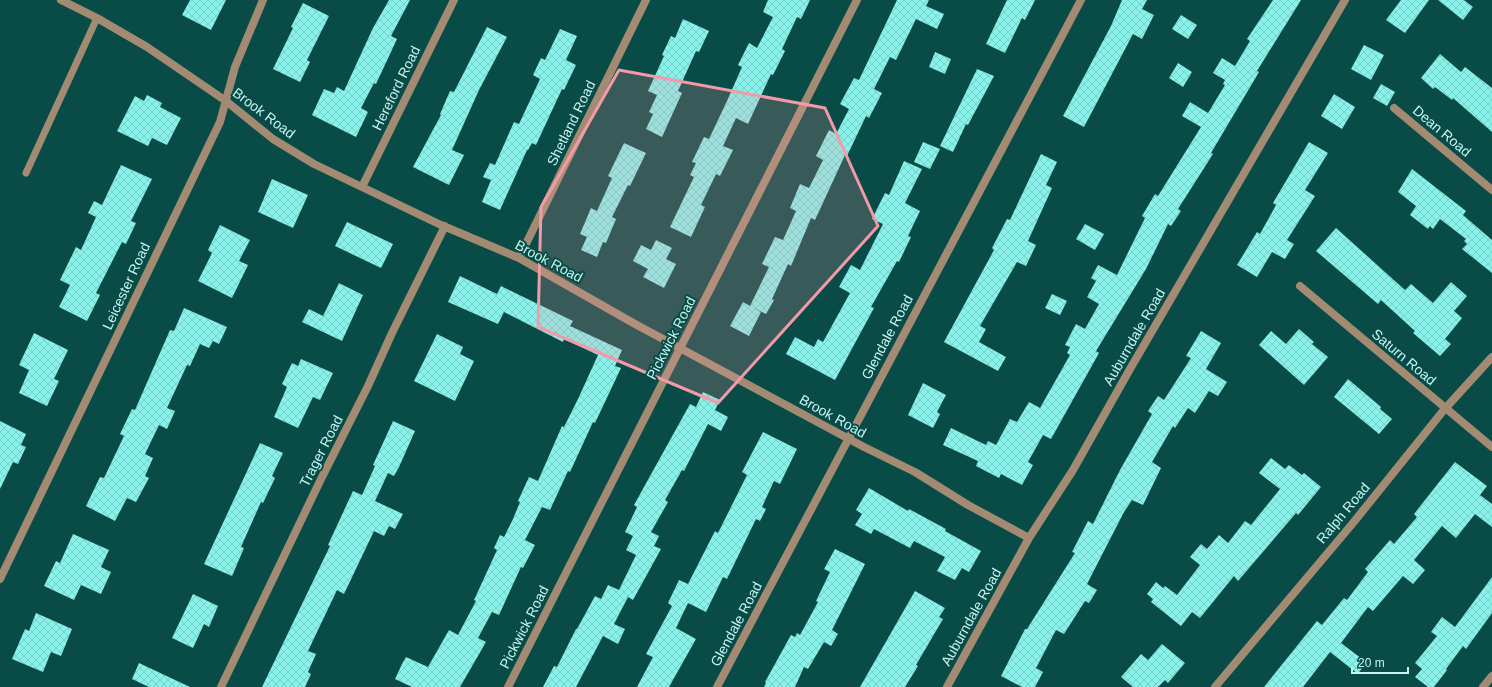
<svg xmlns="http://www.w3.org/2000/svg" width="1492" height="687" viewBox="0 0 1492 687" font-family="Arial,sans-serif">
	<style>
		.building { fill: url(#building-cross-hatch) }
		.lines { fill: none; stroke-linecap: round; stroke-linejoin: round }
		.lane { stroke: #a28b72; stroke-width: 7 }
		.street { stroke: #a28b72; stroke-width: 8 }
		.marked { fill: #f39aa9; fill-opacity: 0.2; stroke: #f39aa9; stroke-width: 3; stroke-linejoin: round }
		.labels { text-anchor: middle; stroke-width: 4; stroke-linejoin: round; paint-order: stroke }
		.street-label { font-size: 14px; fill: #c4f5f0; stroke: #094b47 }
	</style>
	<defs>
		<pattern id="building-cross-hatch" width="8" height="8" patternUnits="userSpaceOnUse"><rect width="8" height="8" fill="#88f1e9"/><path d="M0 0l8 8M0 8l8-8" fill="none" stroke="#79d0c9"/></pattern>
	</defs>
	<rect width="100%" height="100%" fill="#094b47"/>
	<path class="building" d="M190 0H226L211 30 182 15Z
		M389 0H410L391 36 397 39 376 84 374 83 361 108 368 112 356 137 312 115 324 89 334 93 337 87 344 91 373 28Z
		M768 0H810L801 19 797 17 782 49 785 51 773 75 771 74 748 124 736 118 723 146 733 150 720 176 716 174 701 205 705 207 691 237 670 227 694 177 690 175 696 163 692 162 704 137 709 139 727 101 742 67 738 65 749 43 757 48 773 17 763 12Z
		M897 0H929L926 6 944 14 937 29 916 19 896 60 890 57 874 89 882 93 869 118 866 116 847 156 845 155 815 220 811 218 791 266 788 264 772 299 774 300 766 314 750 306 769 267 762 264 775 237 783 240 796 211 790 208 800 184 809 188 823 160 816 156 829 130 836 134 849 109 840 104 854 78 859 80Z
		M1007 0H1035L1025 20 1022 18 1005 53 986 44Z
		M1122 0H1147L1142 9 1154 15 1142 39 1133 34 1084 127 1063 116 1111 26Z
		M1273 0H1301L1257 71 1259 72 1211 153 1213 154 1178 209 1181 211 1171 226 1168 224 1146 269 1096 351 1099 353 1051 439 1043 435 1028 462 1033 465 1022 485 1001 474 999 478 976 466 978 461 943 445 951 428 986 445 988 441 996 445 1010 419 1017 422 1029 402 1040 408 1070 355 1067 353 1070 347 1065 345 1076 324 1085 329 1099 304 1087 297 1096 281 1091 278 1098 265 1117 275 1145 218 1142 216 1155 194 1158 196 1201 127 1182 116 1190 102 1208 113 1225 85 1223 84 1225 80 1213 73 1222 58 1235 66 1250 41 1247 39Z
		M1401 0H1429L1405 33 1386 20Z
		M1438 0H1464L1473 7 1463 20Z
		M303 3 329 16 307 60 310 62 300 82 273 69 293 28 291 27Z
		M1181 15 1197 25 1188 39 1172 29Z
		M683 19 709 31 699 52 696 51 678 91 682 93 662 137 646 129 653 114 649 112 657 95 648 91 664 56 662 55 671 36 675 38Z
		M487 27 507 37 479 90 452 150 464 155 449 185 413 167 441 115 440 114 450 91 454 92Z
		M560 29 577 36 566 60 576 65 564 90 562 89 536 145 532 143 528 150H527L500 210 482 202 491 180 483 177 490 163 495 165 514 122 519 124 540 79 533 75 541 58 545 60Z
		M1364 45 1384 55 1371 80 1351 69Z
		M935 52 951 59 945 74 929 67Z
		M1440 54 1461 72 1465 67 1492 88V132L1453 98 1452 100 1435 87 1433 89 1421 78Z
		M1178 63 1192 72 1183 87 1169 78Z
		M977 69 994 76 968 125 966 124 953 152 940 146Z
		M1381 84 1395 92 1387 106 1373 98Z
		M1334 94 1355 107 1342 129 1321 116Z
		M147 95 162 103 160 107 181 118 167 145 152 138 148 146 117 131 135 96 144 101Z
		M923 142 940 149 930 169 914 162Z
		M1309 142 1328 153 1305 190 1315 196 1287 240 1294 244 1285 259 1272 252 1257 277 1237 265 1257 232 1260 234 1276 205 1273 203Z
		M624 143 646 153 630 186 628 185 612 217 616 219 606 243 603 242 597 257 581 250 587 237 580 234 591 208 597 211 612 178 608 176Z
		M1041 154 1057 162 1046 185 1052 188 1028 241 1036 245 1026 266 1017 262 980 326 986 329 979 342 1006 357 998 371 944 342 994 250 992 248 1007 219 1010 220Z
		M904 161 922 169 905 203 920 211 908 236 911 237 899 262 897 261 871 307 874 308 835 380 786 354 795 337 814 347 818 339 823 342 850 293 839 287 851 265 860 270 883 224 872 219 885 193 889 195Z
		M121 165 152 179 131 221 136 223 126 244 122 242 96 293 100 295 87 321 59 307 70 285 60 280 76 247 81 250 96 217 88 213 94 201 102 205Z
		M1412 169 1466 211 1463 215 1492 240V273L1462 249 1467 244 1464 241 1466 239 1440 219 1433 229 1430 226 1428 229 1410 215 1416 206 1398 192Z
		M272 179 308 195 293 228 258 212Z
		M347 222 393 244 381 268 335 246Z
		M1085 224 1104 234 1095 250 1076 239Z
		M220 225 250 240 239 261 248 265 232 298 198 281 212 253 208 250Z
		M1336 228 1405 290 1411 284 1433 303 1451 282 1467 296 1454 311 1462 318 1445 339 1451 344 1440 356 1413 333 1415 331 1381 300 1378 304 1316 251Z
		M656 240 672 248 666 259 676 264 664 288 643 277 648 269 633 261 641 245 651 250Z
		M460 276 497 294 501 286 573 321 570 326 622 350 615 366 621 368 595 423 593 422 570 472 568 471 550 510 542 507 525 540 535 545 523 568 521 567 499 615 492 612 478 638 486 642 460 687H412L395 679 402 664 406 657 428 667 449 630 458 635 476 601 474 600 497 550 494 548 500 535 504 537 513 519 520 502 518 501 529 477 538 481 562 426 564 427 578 399 598 355 564 339 563 342 504 312 498 324 448 302Z
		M339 283 363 295 342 341 302 322 309 309 323 316Z
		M1052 294 1067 301 1060 315 1045 308Z
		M743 302 761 312 749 336 730 326Z
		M184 308 227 327 219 344 213 341 209 348 200 344 190 366 187 365 167 408 175 411 167 429 159 425 145 454 153 458 145 476 149 478 136 502 127 498 115 521 86 506 100 477 104 478 124 436 120 434 132 409 135 410 170 330 174 331Z
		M1299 329 1314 342 1312 344 1328 357 1304 385 1259 345 1271 331 1286 344Z
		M1201 331 1221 343 1206 369 1227 382 1218 396 1209 391 1195 413 1188 408 1175 428 1173 426 1152 462 1161 468 1143 505 1132 500 1124 512 1087 584 1097 590 1089 603 1085 601 1064 634 1056 630 1036 668 1043 672 1035 687H1022L1001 676 1025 629H1027L1075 553 1072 552 1088 521 1093 524 1120 470 1152 414 1148 411 1158 396 1164 400 1191 358 1186 356Z
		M34 333 68 350 54 379 59 381 47 406 19 393 29 370 19 365Z
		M437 334 463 347 460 354 474 361 455 401 414 381Z
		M301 359 333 373 320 400 313 397 298 428 274 417 287 387 282 384 292 363 298 366Z
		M1348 379 1381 407 1380 409 1392 419 1379 434 1334 397Z
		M923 383 946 395 937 412 940 414 933 428 908 415Z
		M703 392 720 400 715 410 728 417 721 431 708 424 684 471 682 470 665 500 668 502 651 532 659 536 654 546 661 549 633 600 628 597 614 624 625 629 618 644 603 636 576 687H543L554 666 557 667 576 629H577L595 596 601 599 608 585 619 590 636 555 626 550 633 536 625 532 637 507 634 505 690 404 696 407Z
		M0 421 26 434 21 445 26 447 18 464 13 462 0 489Z
		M393 421 415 431 399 467 394 476 388 473 375 501 403 514 395 529 389 526 384 536 374 531 344 594 337 590 308 651 316 654 308 672 311 674 305 687H262L330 546 328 545 353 491 362 495 375 466 373 465Z
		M763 432 797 449 780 484 774 481 762 507 766 509 760 521 756 519 727 579 723 577 706 612 688 603 676 628 696 639 669 687H637L653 657 646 654 672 606 668 603 679 580 688 584 715 531 718 533 747 475 742 472Z
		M260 443 283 453 272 476 275 478 263 503 261 502 241 547 244 548 232 576 204 564Z
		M1271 458 1285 469 1289 465 1302 475 1304 473 1321 487 1298 515 1296 513 1238 581 1234 576 1200 618 1192 612 1181 626 1151 602 1153 599 1147 594 1156 582 1163 588 1165 586 1177 595 1200 565 1190 557 1201 544 1207 549 1219 535 1228 543 1245 521 1251 525 1280 489 1259 473Z
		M1455 462 1487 486 1480 495 1492 504V527L1475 514 1456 538 1442 526 1414 560 1425 570 1413 584 1403 576 1373 611 1368 607 1341 643 1366 662 1358 674 1330 652 1303 687H1264L1317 621 1322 625 1344 598 1347 600 1368 572 1365 569 1390 540 1394 544 1417 517 1414 514Z
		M869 488 908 511 909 509 946 529 945 531 981 551 969 572 962 568 955 580 937 571 945 557 914 541 910 548 874 529 871 534 855 525 862 514 856 510Z
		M73 534 109 550 101 567 111 572 101 594 81 585 74 600 44 586 56 561 60 563Z
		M835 549 865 564 832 630 838 634 831 646 824 642 808 669 804 667 795 687H764L766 683 765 682 791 635 795 637 797 633 800 635 818 602 816 601 830 572 824 569Z
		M1492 577V613L1466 649 1463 646 1446 669 1447 670 1434 687H1428L1415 677 1422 669 1415 663 1437 636 1431 632 1442 617 1455 627Z
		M915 591 945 608 939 617 943 619 916 665 918 666 905 687H860Z
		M193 594 218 606 209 627 204 624 193 648 172 638Z
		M36 613 72 629 61 656 51 652 43 672 12 659 25 629 29 631Z
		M1162 644 1185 663 1168 683 1165 680 1158 687H1133L1121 677 1141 654 1148 660Z
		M139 663 190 687H149L132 679Z"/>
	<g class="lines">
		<path class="lane" d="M26 173 97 18"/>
		<path class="street" d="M61 0 97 18 147 47 226 101 273 139 314 164 441 225 519 258 635 324 864 447 915 472 968 505 1029 538
			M1394 108 1492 190
			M362 187 454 0
			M519 258 646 0
			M1300 286 1492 447
			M0 579 220 122 235 67 263 0
			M221 687 321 479 368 386 392 333 445 226
			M508 687 857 0
			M717 687 1081 0
			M947 687 1029 538 1073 470 1130 369 1345 0
			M1215 687 1353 523 1443 411 1492 357
			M1483 687 1492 676"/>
	</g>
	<path class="marked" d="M619 70 825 108 878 226 718 403 538 327 541 207Z"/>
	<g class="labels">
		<g class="street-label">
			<text transform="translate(396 88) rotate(-64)" y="5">Hereford Road</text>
			<text transform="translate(264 113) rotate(37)" y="5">Brook Road</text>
			<text transform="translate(571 123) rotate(-64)" y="5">Shetland Road</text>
			<text transform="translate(1442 131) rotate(40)" y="5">Dean Road</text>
			<text transform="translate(549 261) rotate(28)" y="5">Brook Road</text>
			<text transform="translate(126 286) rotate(-65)" y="5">Leicester Road</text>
			<text transform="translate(887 337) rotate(-62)" y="5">Glendale Road</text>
			<text transform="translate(1134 337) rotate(-60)" y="5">Auburndale Road</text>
			<text transform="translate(671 338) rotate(-63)" y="5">Pickwick Road</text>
			<text transform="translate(1404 357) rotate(40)" y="5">Saturn Road</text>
			<text transform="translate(833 416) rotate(29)" y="5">Brook Road</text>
			<text transform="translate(321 451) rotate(-63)" y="5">Trager Road</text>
			<text transform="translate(1343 513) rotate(-50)" y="5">Ralph Road</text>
			<text transform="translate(971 617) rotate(-61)" y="5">Auburndale Road</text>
			<text transform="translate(736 624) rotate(-62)" y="5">Glendale Road</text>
			<text transform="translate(524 627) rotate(-63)" y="5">Pickwick Road</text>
		</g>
	</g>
	<path d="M1352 667v6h56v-6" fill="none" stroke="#c4f5f0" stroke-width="2"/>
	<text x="1358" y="667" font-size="12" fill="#c4f5f0" stroke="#094b47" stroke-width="3" paint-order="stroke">20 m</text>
</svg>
